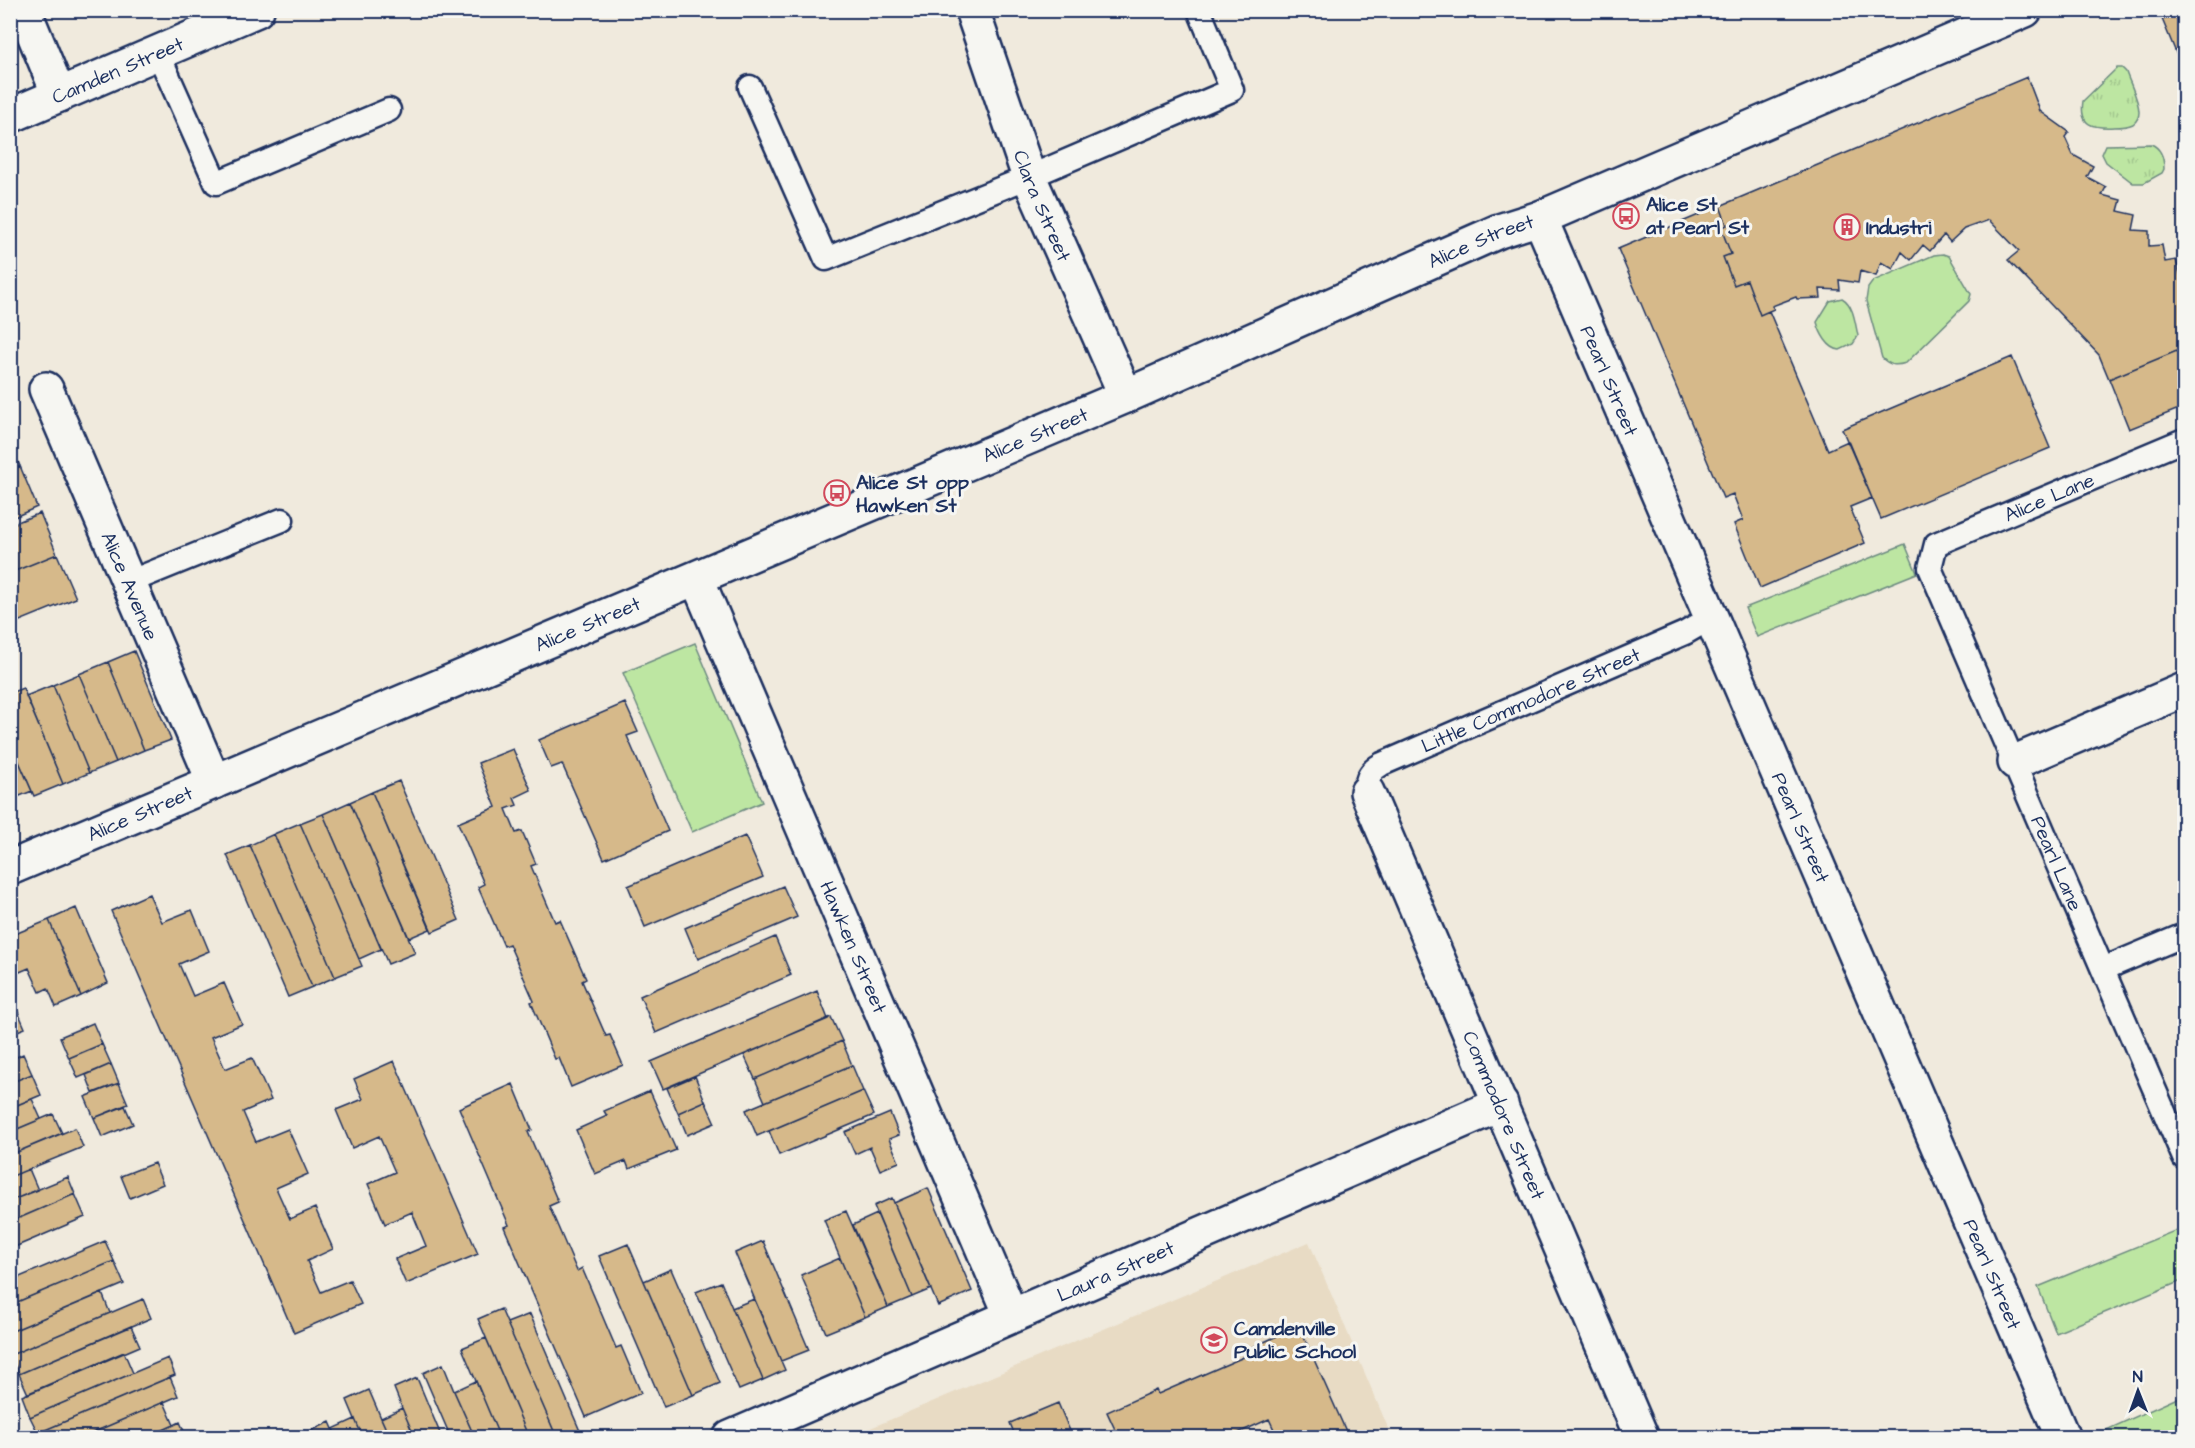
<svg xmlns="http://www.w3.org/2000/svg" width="2195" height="1448" viewBox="0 0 2195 1448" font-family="'Architects Daughter',sans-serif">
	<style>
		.built { fill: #e8dbc4 }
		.grass { fill: url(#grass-tufts); stroke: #6c8a80; stroke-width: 1.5 }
		.green { fill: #bde6a2; stroke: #6c8a80; stroke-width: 1.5 }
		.building { fill: #d6b98a; stroke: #1b2f5e; stroke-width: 1.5 }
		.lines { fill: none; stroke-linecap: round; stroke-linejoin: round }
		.lane-casing { stroke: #1b2f5e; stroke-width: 27 }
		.street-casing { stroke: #1b2f5e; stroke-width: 38 }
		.secondary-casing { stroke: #1b2f5e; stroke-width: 38 }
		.lane { stroke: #f6f6f2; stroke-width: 22 }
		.street { stroke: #f6f6f2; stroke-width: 33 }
		.secondary { stroke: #f6f6f2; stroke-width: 33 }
		.labels { text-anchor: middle; stroke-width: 6; stroke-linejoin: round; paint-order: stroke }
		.street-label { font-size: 20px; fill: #1b2f5e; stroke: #f6f6f2 }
		.poi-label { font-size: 20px; font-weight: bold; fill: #1b2f5e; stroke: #f6f6f2; text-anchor: start }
	</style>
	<defs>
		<pattern id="grass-tufts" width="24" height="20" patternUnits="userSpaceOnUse" patternTransform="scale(1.5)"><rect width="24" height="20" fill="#bde6a2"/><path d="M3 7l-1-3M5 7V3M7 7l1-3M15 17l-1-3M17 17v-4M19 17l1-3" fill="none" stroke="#a2c68e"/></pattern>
	</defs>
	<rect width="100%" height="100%" fill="#f0eadd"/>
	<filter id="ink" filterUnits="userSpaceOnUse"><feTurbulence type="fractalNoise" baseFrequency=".0167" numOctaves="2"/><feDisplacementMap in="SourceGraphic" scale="12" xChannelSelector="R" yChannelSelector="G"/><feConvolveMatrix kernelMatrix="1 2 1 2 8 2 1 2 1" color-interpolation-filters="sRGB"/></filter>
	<g filter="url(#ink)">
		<path class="built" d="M1309 1242 1392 1437 847 1438Z"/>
		<path class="grass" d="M2117 68H2122L2126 72C2130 84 2139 100 2139 112 2139 117 2137 121 2133 124 2127 127 2120 127 2114 127 2094 128 2079 127 2083 101Z
			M2151 144C2161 148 2164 158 2164 169L2162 173 2144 183H2133L2106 162 2102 154 2106 145Z"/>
		<path class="green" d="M1943 254 1949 256 1971 294 1969 301 1906 363C1896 366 1890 366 1882 358L1866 301 1868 288 1873 281 1934 255Z
			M1842 298C1854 305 1855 323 1858 336L1853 344 1840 350C1828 349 1820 333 1817 322L1830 301Z
			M1905 544 1917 573 1757 637 1745 608Z
			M695 643 762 802 692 832 623 673Z
			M2184 1227V1280L2056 1333 2038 1287Z
			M2184 1395V1437H2107L2104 1431Z"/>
		<path class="building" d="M2184 10V72L2162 19Z
			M2027 77 2040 111 2069 132 2065 137 2073 155 2093 166 2087 177 2106 187 2102 195 2121 200 2118 211 2136 215 2133 230 2149 231V246L2162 245 2165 262 2176 260 2181 277 2184 276V348L2109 379 2099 355 2008 260 2019 251 1989 220 1964 229 1950 242 1944 235 1930 251 1923 245 1911 260 1902 252 1893 269 1881 262 1876 276 1860 271 1858 283 1839 280 1840 290 1820 289 1821 298 1797 299 1796 297 1772 306 1774 309 1760 315 1747 280 1734 285 1723 257 1731 254 1721 228 1727 225 1720 206Z
			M1720 206 1727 225 1721 228 1731 254 1723 257 1734 285 1747 280 1760 315 1769 311 1828 450 1848 441 1872 498 1850 507 1865 543 1760 588 1734 524 1743 520 1733 494 1723 498 1618 249Z
			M2184 348V407L2129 429 2109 379Z
			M2012 357 2050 448 1881 519 1842 429Z
			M10 444 20 466 10 470Z
			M20 466 37 507 10 519V470Z
			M40 513 57 554 10 573V525Z
			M57 554 76 598 10 625V573Z
			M134 651 171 740 144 750 108 662Z
			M108 662 144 750 116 762 79 674Z
			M79 674 116 762 89 773 53 685Z
			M53 685 89 773 63 784 26 696Z
			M23 688 63 784 34 796 10 741V693Z
			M625 703 638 732 627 736 668 831 604 859 562 764 551 768 539 740Z
			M10 741 32 791 10 800Z
			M513 749 531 790 514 798 517 805 506 809 516 833 522 831 536 864 531 866 555 922 560 920 586 979 582 981 606 1036 610 1035 623 1065 571 1087 559 1058 555 1059 531 1002 534 1001 509 944 504 946 478 887 484 884 458 823 496 807 478 763Z
			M399 781 459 920 432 932 372 792Z
			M372 792 430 929 409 938 350 802Z
			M350 802 415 953 388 964 323 814Z
			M323 814 381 949 359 959 300 823Z
			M300 823 362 966 335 977 274 834Z
			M274 834 335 977 312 987 250 845Z
			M745 836 763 877 645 927 628 886Z
			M250 845 312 987 288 997 227 855Z
			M783 886 797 917 698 959 685 928Z
			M149 894 162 922 192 910 209 951 179 964 193 996 224 983 242 1024 211 1037 225 1069 252 1058 271 1100 243 1112 256 1142 288 1129 308 1174 276 1188 290 1219 315 1208 333 1249 307 1261 321 1292 350 1280 361 1304 294 1333 111 911Z
			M76 908 108 983 81 996 49 920Z
			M49 920 81 996 56 1007 48 988 40 992 29 968 10 976V941L17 938 15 934Z
			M775 937 791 975 656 1033 640 996Z
			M817 991 828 1019 663 1089 651 1062Z
			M10 993 25 1028 10 1034Z
			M831 1017 842 1041 755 1079 744 1055Z
			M93 1023 102 1044 69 1058 60 1037Z
			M842 1041 852 1065 765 1102 755 1079Z
			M102 1044 111 1064 78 1078 69 1058Z
			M23 1054 32 1074 10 1083V1060Z
			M394 1061 478 1254 406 1284 395 1259 426 1246 412 1212 385 1224 368 1184 395 1172 379 1136 352 1148 336 1110 363 1099 354 1079Z
			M111 1064 119 1083 93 1093 86 1075Z
			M852 1065 863 1091 757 1136 746 1110Z
			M32 1074 41 1095 10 1108V1083Z
			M695 1076 705 1101 678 1113 667 1088Z
			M119 1083 128 1104 94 1118 85 1097Z
			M513 1084 532 1130 528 1132 558 1202 549 1206 577 1271 582 1268 616 1348 621 1346 641 1393 586 1417 504 1227 509 1225 459 1108Z
			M650 1091 676 1150 629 1169 626 1161 595 1174 576 1130 607 1116 604 1111Z
			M863 1091 874 1115 779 1155 769 1131Z
			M32 1099 41 1119 10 1132V1108Z
			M705 1101 715 1123 687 1135 678 1113Z
			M125 1106 133 1124 102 1137 94 1118Z
			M890 1113 899 1135 889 1139 899 1162 880 1170 870 1147 855 1154 845 1132Z
			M53 1114 62 1133 10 1155V1132Z
			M75 1128 83 1147 10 1177V1155Z
			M154 1163 163 1184 130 1198 121 1176Z
			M29 1169 38 1190 10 1201V1177Z
			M68 1177 75 1194 10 1222V1201Z
			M928 1188 972 1291 938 1306 894 1203Z
			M75 1194 85 1217 10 1249V1222Z
			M892 1198 931 1289 912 1297 874 1206Z
			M846 1211 888 1307 865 1317 824 1220Z
			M877 1214 912 1297 888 1307 853 1225Z
			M105 1241 114 1261 10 1305V1281Z
			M763 1241 809 1350 781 1361 735 1253Z
			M628 1244 693 1395 664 1407 599 1256Z
			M840 1258 865 1317 826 1333 801 1275Z
			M114 1261 124 1284 10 1332V1305Z
			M671 1269 720 1383 693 1395 644 1281Z
			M721 1282 763 1380 739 1390 696 1292Z
			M102 1293 110 1313 11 1355 10 1332Z
			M143 1299 151 1318 19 1374 11 1355Z
			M754 1299 785 1370 763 1380 732 1308Z
			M501 1309 507 1323 557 1438H529L478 1319Z
			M530 1314 583 1438H557L507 1323Z
			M131 1326 140 1346 28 1394 19 1374Z
			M1299 1326 1349 1438H1278L1269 1419 1227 1438H1119L1107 1412 1156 1390 1158 1394 1253 1353 1251 1348Z
			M486 1338 529 1438H500L476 1381 462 1348Z
			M124 1352 133 1373 30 1417 22 1396Z
			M168 1358 175 1375 38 1433 30 1417Z
			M443 1364 454 1391 475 1438H451L423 1373Z
			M170 1377 178 1396 80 1438H40L38 1433Z
			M417 1378 442 1438H415L402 1408 394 1388Z
			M476 1381 500 1438H475L454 1391Z
			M369 1390 381 1418 390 1438H363L347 1400Z
			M164 1402 174 1425 145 1438H80Z
			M1058 1403 1073 1438H1016L1010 1423Z
			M402 1408 415 1438H390L381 1418Z
			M355 1419 363 1438H337L333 1429Z
			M180 1422 187 1438H145L174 1425Z
			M330 1422 337 1438H308L306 1433Z"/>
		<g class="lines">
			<g class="lane-casing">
				<g id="lane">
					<path d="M158 53 216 183 389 110"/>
					<path d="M750 87 826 259 1029 177 1232 90 1199 10"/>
					<path id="s1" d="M2184 440 1936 544 1930 568 2184 1158"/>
					<path d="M129 582 282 520"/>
					<path id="s2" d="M1367 792C1365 779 1371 770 1382 764L1685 633 1711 618"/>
					<path d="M2103 969 2184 935"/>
				</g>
			</g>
			<g class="street-casing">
				<g id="street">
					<path d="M24 10 59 95"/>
					<path id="s3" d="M972 10 1029 177 1126 396"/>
					<path id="s4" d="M10 116 257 10"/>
					<path id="s5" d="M1540 218 2063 1438"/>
					<path id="s6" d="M46 389 214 782"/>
					<path id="s7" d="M697 579 1011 1315"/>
					<path d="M2015 762 2184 690"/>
					<path id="s8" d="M1367 792 1642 1438"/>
					<path id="s9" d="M730 1438 1501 1104"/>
				</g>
			</g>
			<g class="secondary-casing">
				<g id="secondary">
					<path id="s10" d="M10 868 1126 396 1499 231 1540 218 2025 10"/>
				</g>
			</g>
			<use href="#lane" class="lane"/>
			<use href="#street" class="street"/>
			<use href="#secondary" class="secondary"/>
		</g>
	</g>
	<defs>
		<g id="bus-ring" transform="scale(1.35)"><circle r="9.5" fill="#f6f6f2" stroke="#d1495b" stroke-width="1.5"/><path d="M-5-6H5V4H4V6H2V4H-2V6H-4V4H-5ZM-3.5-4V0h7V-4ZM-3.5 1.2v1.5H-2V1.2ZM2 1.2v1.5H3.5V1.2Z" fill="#d1495b"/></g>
		<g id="building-ring" transform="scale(1.35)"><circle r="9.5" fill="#f6f6f2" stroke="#d1495b" stroke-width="1.5"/><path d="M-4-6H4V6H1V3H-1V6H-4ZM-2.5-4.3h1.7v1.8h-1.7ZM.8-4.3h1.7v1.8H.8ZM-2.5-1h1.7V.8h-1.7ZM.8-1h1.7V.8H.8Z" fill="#d1495b"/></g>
		<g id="school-ring" transform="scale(1.35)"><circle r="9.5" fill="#f6f6f2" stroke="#d1495b" stroke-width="1.5"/><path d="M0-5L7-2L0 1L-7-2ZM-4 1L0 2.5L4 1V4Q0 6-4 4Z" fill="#d1495b"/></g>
	</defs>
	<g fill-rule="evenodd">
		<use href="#bus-ring" x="1626" y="216"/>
		<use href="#building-ring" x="1847" y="227"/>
		<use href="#bus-ring" x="837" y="493"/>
		<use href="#school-ring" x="1214" y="1340"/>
	</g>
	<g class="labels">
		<g class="street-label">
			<text dy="7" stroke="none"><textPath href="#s4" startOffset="117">Camden Street</textPath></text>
			<text dy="7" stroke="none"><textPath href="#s3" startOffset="208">Clara Street</textPath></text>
			<text dy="7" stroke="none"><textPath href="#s10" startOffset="1599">Alice Street</textPath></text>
			<text dy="7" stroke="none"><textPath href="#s5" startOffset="177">Pearl Street</textPath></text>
			<text dy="7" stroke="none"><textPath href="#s10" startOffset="1113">Alice Street</textPath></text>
			<text transform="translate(2049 497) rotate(-23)" y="7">Alice Lane</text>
			<text dy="7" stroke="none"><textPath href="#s6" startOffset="214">Alice Avenue</textPath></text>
			<text dy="7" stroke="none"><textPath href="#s10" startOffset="627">Alice Street</textPath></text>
			<text dy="7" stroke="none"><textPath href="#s2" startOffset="196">Little Commodore Street</textPath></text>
			<text dy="7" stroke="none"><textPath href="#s10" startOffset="141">Alice Street</textPath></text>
			<text dy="7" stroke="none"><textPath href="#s5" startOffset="663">Pearl Street</textPath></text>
			<text dy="7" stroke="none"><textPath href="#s1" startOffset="615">Pearl Lane</textPath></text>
			<text dy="7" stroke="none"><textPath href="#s7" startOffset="400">Hawken Street</textPath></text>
			<text dy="7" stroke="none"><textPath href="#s8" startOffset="351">Commodore Street</textPath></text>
			<text dy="7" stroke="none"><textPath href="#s9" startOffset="420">Laura Street</textPath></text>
			<text dy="7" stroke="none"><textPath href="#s5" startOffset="1149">Pearl Street</textPath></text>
		</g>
		<g class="poi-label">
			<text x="1646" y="211">Alice St<tspan x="1646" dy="23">at Pearl St</tspan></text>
			<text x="1866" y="234">Industri</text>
			<text x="856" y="489">Alice St opp<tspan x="856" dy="23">Hawken St</tspan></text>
			<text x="1234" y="1335">Camdenville<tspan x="1234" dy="23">Public School</tspan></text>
		</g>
	</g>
	<rect width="2195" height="1448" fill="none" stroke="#f6f6f2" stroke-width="36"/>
	<rect x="18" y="18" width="2159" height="1412" fill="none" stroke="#1b2f5e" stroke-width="2" filter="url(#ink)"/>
	<g transform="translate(2138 1391) rotate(359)" stroke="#f6f6f2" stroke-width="4.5" paint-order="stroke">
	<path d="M0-4.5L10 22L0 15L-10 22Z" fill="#1b2f5e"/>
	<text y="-9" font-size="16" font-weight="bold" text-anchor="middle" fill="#1b2f5e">N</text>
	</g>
</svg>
